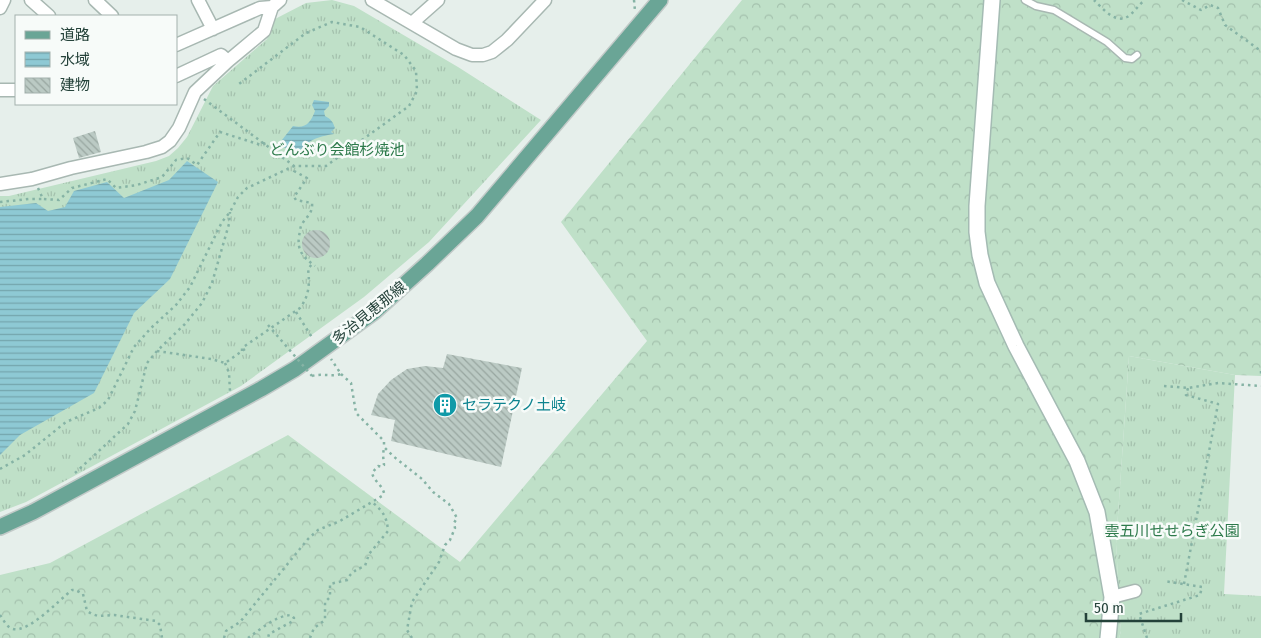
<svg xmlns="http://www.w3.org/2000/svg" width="1261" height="638" viewBox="0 0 1261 638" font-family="'Fira Sans Condensed','Noto Sans JP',sans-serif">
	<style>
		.grass { fill: url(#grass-tufts) }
		.forest { fill: url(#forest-crowns) }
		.water { fill: url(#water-rules) }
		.building { fill: url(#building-back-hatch) }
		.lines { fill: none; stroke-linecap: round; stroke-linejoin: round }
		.lane-casing { stroke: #a8b8b2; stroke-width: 9 }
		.street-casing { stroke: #a8b8b2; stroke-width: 15 }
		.secondary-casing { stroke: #a4bbb3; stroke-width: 18 }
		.primary-casing { stroke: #c2cac8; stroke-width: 18 }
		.path { stroke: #86b3a5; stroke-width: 2.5; stroke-dasharray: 2.5 4; stroke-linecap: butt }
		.lane { stroke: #fff; stroke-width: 6 }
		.street { stroke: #fff; stroke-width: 12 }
		.secondary { stroke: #fff; stroke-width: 15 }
		.primary { stroke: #6aa596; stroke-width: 15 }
		.path-bridge { stroke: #86b3a5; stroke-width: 2.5; stroke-dasharray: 2.5 4; stroke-linecap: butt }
		.labels { text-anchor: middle; stroke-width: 5; stroke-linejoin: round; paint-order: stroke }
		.park-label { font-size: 15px; fill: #2d7a4b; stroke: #f7fbf9 }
		.street-label { font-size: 15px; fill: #24423a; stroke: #f7fbf9 }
		.culture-label { font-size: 15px; fill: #0d838f; stroke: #f7fbf9; text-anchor: start }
	</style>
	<defs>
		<pattern id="grass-tufts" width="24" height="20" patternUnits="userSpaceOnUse" patternTransform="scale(1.25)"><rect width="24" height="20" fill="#bfe0c8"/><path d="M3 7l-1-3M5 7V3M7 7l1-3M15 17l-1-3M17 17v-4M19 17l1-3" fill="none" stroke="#a4c1ad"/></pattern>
		<pattern id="forest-crowns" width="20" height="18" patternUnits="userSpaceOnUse" patternTransform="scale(1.25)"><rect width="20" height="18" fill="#bfe0c8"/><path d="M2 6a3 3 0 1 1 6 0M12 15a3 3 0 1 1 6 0" fill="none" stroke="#a4c1ad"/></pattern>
		<pattern id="water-rules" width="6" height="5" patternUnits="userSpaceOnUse" patternTransform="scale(1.25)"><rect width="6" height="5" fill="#8ec9d4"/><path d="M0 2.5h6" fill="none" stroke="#74a5ad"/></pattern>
		<pattern id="building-back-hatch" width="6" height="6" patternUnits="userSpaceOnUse" patternTransform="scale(1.25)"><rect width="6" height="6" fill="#bbcac4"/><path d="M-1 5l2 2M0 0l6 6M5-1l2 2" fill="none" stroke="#98a6a0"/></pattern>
	</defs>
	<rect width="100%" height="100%" fill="#e6efeb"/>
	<path class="grass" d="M332 0 354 6 458 67 541 120 429 242 364 297 241 386 26 502 0 512V196H9L156 161 169 156 178 148 187 137 213 86 267 39 275 19 306 3Z
		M1129 356 1235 375 1224 594 1261 596V638H1119L1121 631 1116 544Z"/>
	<path class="forest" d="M742 0H1261V376L1235 375 1129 356 1116 544 1121 631 1119 638H0V575L50 563 288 435 460 562 647 341 561 222Z"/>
	<path class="water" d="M314 100 329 102V106L324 111 325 116C331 119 333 122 335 128L331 132 334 134C317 137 309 139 298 153L278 145 293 126C306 129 311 122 315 111L312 105Z
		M187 161 218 182 170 279 134 313 94 393 20 435 0 455V207L36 203 48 211 65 207 74 191 107 182 124 198 169 180Z"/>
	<path class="building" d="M95 131 101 152 79 158 73 138Z
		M302 244a14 14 0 1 1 28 0a14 14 0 1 1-28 0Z
		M447 354 522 368 501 467 391 441 395 420 371 415 378 394 391 380 407 369 425 366 443 368Z"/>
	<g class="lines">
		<g class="lane-casing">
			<path id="lane" d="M1025 0 1036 6 1054 10 1107 42 1125 58 1132 59 1137 55"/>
		</g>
		<g class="street-casing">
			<path id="street" d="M31 0 49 16
				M95 0 112 16
				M198 0 213 29
				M372 0 456 49 472 55H483L492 52 507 40 545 0
				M0 8 4 0
				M412 23 438 0
				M176 45 260 8 272 7
				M176 76 221 55 228 61
				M0 90H16
				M0 184 32 179 71 168 146 152 162 147 170 141 179 128 195 92 228 61 264 31 272 7 280 0
				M1112 597 1135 591"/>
		</g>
		<g class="secondary-casing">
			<path id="secondary" d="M992 0 977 206V232L980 255 987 283 1016 346 1077 461 1097 512 1112 597 1108 638"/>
		</g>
		<g class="primary-casing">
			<path id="primary" d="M0 527 33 512 261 389 295 369 374 312 427 264 477 216 660 0"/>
		</g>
		<path class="path" d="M634 0 635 11
			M1094 0C1101 7 1115 24 1127 17 1133 14 1139 4 1145 0
			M1182 0 1201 10 1210 5 1218 8 1225 25 1261 51
			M204 99 294 166V171L307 178 294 197 296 200 312 203C313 213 307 216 302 224 300 227 300 232 299 236 297 251 303 257 315 266
			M38 188 43 199 59 200 72 188 107 179 116 188 137 185 162 177 176 160 187 158 197 165 220 132 261 145 266 143
			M0 202 29 199H43
			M296 312 313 339
			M157 351 211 359 225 363 245 349
			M242 351V348L300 308C309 296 310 284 308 269L312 264
			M225 363 229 373 230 391
			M1261 371V375
			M341 374 351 383 356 413 384 441V447L393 456 422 479 433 492 449 504 457 518 454 523 455 528 450 540 445 545 439 562 412 602 407 630 412 638
			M312 376C322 373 332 377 341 374L331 359
			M1164 386 1188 388 1218 383 1261 386
			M0 469 25 455 66 422 99 408 108 400 134 347 151 328 176 305 190 287 222 222 230 212 238 197 247 188 294 166H326L409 106 417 91 416 71 404 55 360 27 332 22 306 33 239 84
			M75 473 128 424 135 411 147 363 157 351 185 324 202 303 212 283 229 224 230 212
			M1184 584 1218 404 1186 395 1188 388
			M0 615C4 620 6 627 13 629 29 633 59 600 72 590H76L83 594 87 611 92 614 98 616 114 615 156 621 160 625 162 638
			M224 638 226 631 240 622 308 539 318 530 340 521 382 496 384 493C382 485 374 481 372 473L378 466 382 467 384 465 383 455 384 447
			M248 638C261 629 275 616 291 615L294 618 293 621 269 634 268 638
			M310 638 314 628 325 620V602L330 597V584L347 580C351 572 357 569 365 566L369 554 388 531C387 517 383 511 372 502
			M1147 638 1139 614 1200 595 1202 587 1164 581"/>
		<use href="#lane" class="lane"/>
		<use href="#street" class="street"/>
		<use href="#secondary" class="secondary"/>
		<use href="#primary" class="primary"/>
		<path class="path-bridge" d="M268 325 312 376"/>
	</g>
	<defs>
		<g id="building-disc" transform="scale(1.25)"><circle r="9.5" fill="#0f9aa8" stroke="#f7fbf9"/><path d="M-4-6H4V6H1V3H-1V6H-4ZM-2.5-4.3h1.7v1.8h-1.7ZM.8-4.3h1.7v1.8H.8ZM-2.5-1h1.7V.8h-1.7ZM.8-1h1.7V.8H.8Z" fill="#fff"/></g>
	</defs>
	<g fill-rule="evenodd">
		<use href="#building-disc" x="445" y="405"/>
	</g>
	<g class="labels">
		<g class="park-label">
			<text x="337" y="155">どんぶり会館杉焼池</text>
			<text x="1172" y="536">雲五川せせらぎ公園</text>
		</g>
		<g class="street-label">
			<text transform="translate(369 313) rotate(-39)" y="5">多治見恵那線</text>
		</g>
		<g class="culture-label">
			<text x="462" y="410">セラテクノ土岐</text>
		</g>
	</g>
	<rect x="15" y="15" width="162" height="90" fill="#f7fbf9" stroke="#a3b1ad"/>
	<rect x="25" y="31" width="25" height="8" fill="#6aa596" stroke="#a3b1ad"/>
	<text x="60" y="40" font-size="15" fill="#24423a">道路</text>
	<rect x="25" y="52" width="25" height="15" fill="url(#water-rules)" stroke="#a3b1ad"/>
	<text x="60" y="65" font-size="15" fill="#24423a">水域</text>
	<rect x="25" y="78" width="25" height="15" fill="url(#building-back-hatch)" stroke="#a3b1ad"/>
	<text x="60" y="90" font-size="15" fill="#24423a">建物</text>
	<path d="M1086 613v8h95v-8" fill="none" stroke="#24423a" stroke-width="2.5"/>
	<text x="1094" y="613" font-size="15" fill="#24423a" stroke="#f7fbf9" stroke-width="4" paint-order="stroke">50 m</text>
</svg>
